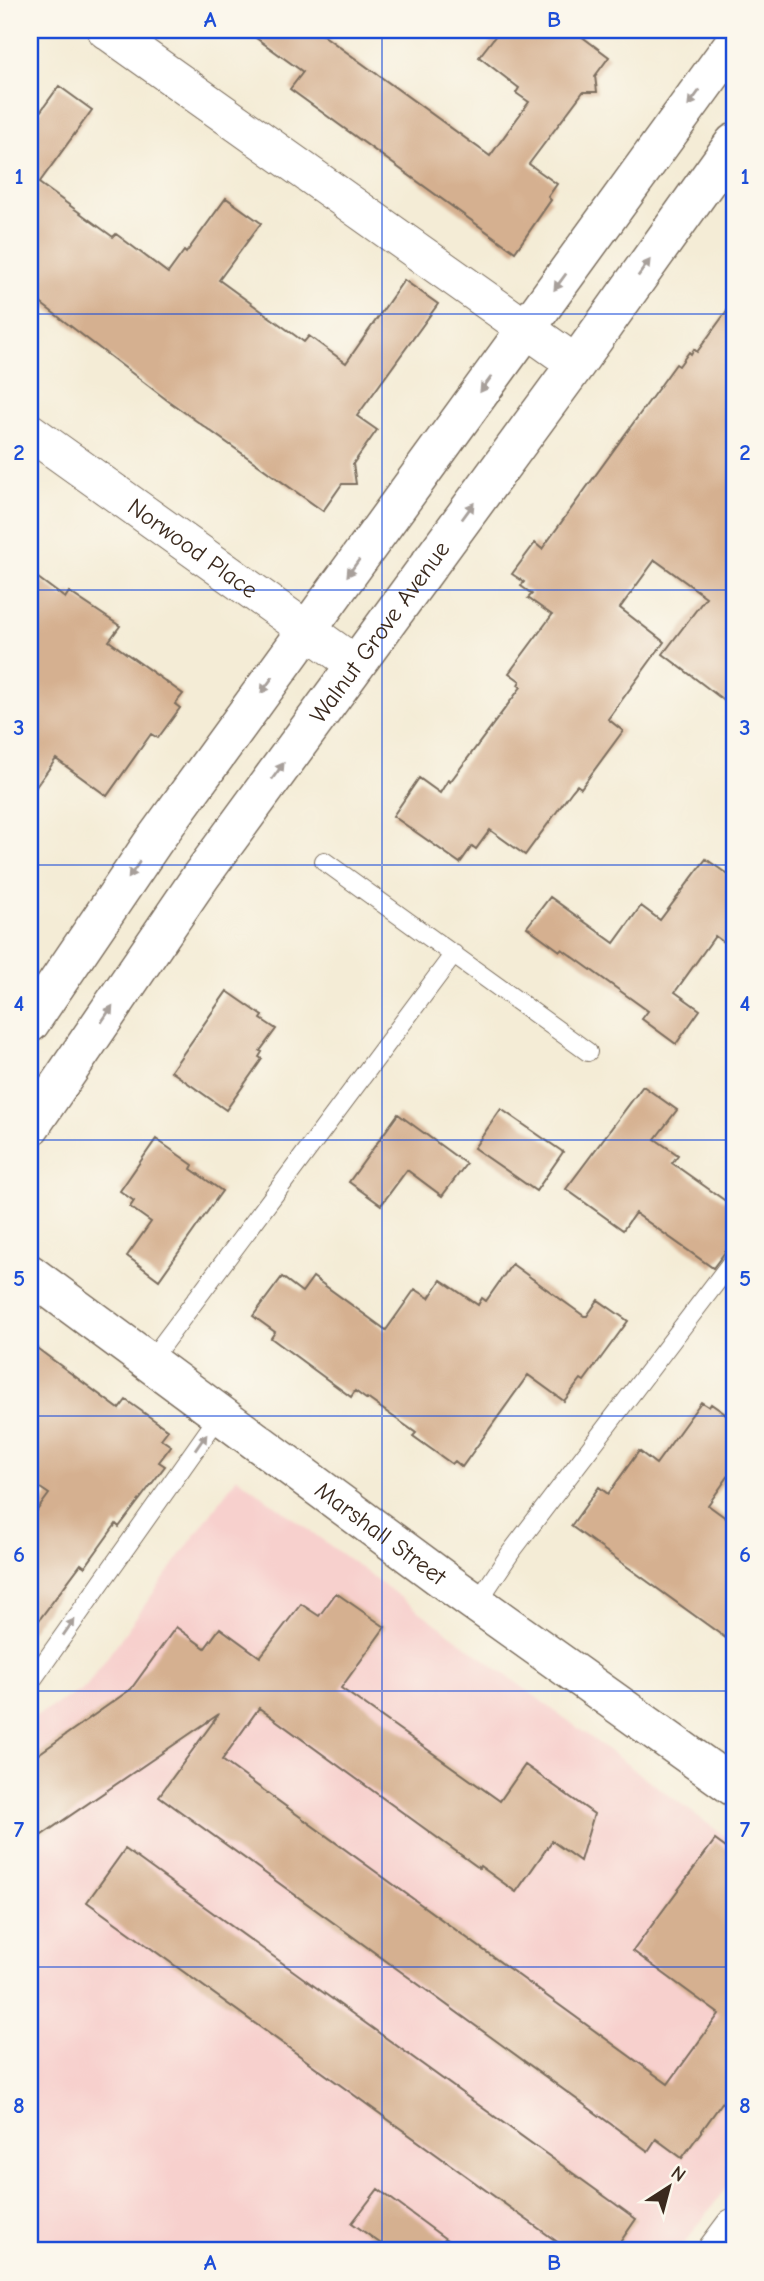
<svg xmlns="http://www.w3.org/2000/svg" width="764" height="2281" viewBox="0 0 764 2281" font-family="'Comic Neue',sans-serif">
	<style>
		.built { fill: #f7d0cd }
		.building { fill: #d5b090 }
		.lines { fill: none; stroke-linecap: round; stroke-linejoin: round }
		.service-casing { stroke: #7c6e5e; stroke-width: 20 }
		.minor-casing { stroke: #7c6e5e; stroke-width: 39 }
		.tertiary-casing { stroke: #7c6e5e; stroke-width: 41 }
		.secondary-casing { stroke: #7c6e5e; stroke-width: 41 }
		.service { stroke: #fff; stroke-width: 18 }
		.minor { stroke: #fff; stroke-width: 37 }
		.tertiary { stroke: #fff; stroke-width: 38 }
		.secondary { stroke: #fff; stroke-width: 38 }
		.oneway { fill: #a79f9a }
		.grid { fill: none; stroke: #1d4ed8; stroke-width: 2; stroke-opacity: 0.55 }
		.labels { text-anchor: middle; stroke-width: 6; stroke-linejoin: round; paint-order: stroke }
		.street-label { font-size: 24px; fill: #3b2a1e; stroke: #fbf7ec }
		.neatline { fill: none; stroke: #1d4ed8; stroke-width: 2.5 }
		.grid-label { font-size: 23px; text-anchor: middle; font-weight: bold; fill: #1d4ed8 }
	</style>
	<rect width="100%" height="100%" fill="#fbf7ec"/>
	<filter id="ink" filterUnits="userSpaceOnUse"><feTurbulence type="fractalNoise" baseFrequency=".0143" numOctaves="2"/><feDisplacementMap in="SourceGraphic" scale="14" xChannelSelector="R" yChannelSelector="G"/><feConvolveMatrix kernelMatrix="1 2 1 2 8 2 1 2 1" color-interpolation-filters="sRGB"/></filter>
	<filter id="wash" filterUnits="userSpaceOnUse"><feTurbulence type="fractalNoise" baseFrequency=".00686" numOctaves="4" result="noise"/><feDisplacementMap in="SourceGraphic" scale="28" xChannelSelector="R" yChannelSelector="G"/><feGaussianBlur stdDeviation="1.57" result="paint"/><feColorMatrix in="noise" values="0 0 0 0 0 0 0 0 0 0 0 0 0 0 0 0 0 1.4 0 .05"/><feComposite in="paint" operator="in"/></filter>
	<g filter="url(#wash)">
		<rect width="100%" height="100%" fill="#f4ecd6"/>
		<path class="built" d="M237 1477 734 1843V2177L679 2251H30V1719L85 1688Z"/>
		<g id="blocks">
			<path class="building" d="M245 30H316L490 156 529 102 516 93 519 88 479 57 500 30H573L609 57 595 76 597 92H583L529 164 557 184 548 197 551 200 515 252 290 89 303 72Z
				M59 86 92 110 39 183 113 237 116 234 168 273 184 251 186 253 226 198 261 223 219 280 304 342 309 336 346 363 404 280 438 304 357 416 377 430 353 464 356 484H342L323 511 167 400 30 295V126Z
				M734 301V708L663 654 706 597 655 560 620 608 664 642 608 719 623 731 581 788 577 785 572 791 525 855 490 830 476 849 472 846 460 863 393 816 419 778 440 793 448 780 450 782 521 687 518 685 520 681 509 673 552 615 528 598 532 594 521 586 524 582 512 574 535 543 542 549 676 364 679 366 689 352 691 354 694 349 697 352Z
				M30 572 65 598 69 592 120 626 109 641 183 694 175 704 180 708 158 738 151 734 107 796 56 759 30 795Z
				M706 859 734 879V950L715 936 675 992 700 1010 676 1044 642 1019 648 1011 562 949 560 951 527 927 550 897 614 943 641 906 660 920Z
				M227 991 263 1016 261 1019 276 1029 260 1051 262 1052 259 1057 262 1059 226 1110 171 1071Z
				M643 1086 677 1110 655 1139 678 1155 672 1163 734 1207V1248L725 1252 713 1268 635 1213 623 1230 566 1189Z
				M501 1109 563 1152 536 1191 474 1148Z
				M398 1114 466 1164 442 1196 407 1170 381 1205 349 1182Z
				M156 1139 193 1165 191 1169 222 1191 159 1280 127 1256 151 1222 130 1207 134 1201 120 1191Z
				M512 1264 584 1316H587L598 1300 628 1321 584 1381 581 1379 564 1401 528 1375 462 1467 455 1461 452 1464 413 1436 416 1433 367 1398 366 1399 355 1391 351 1397 271 1338 275 1332 253 1316 282 1277 302 1292 313 1277 386 1330 415 1289 429 1298 441 1280 478 1305 482 1298 486 1301Z
				M30 1343 119 1409 126 1400 168 1430 161 1439 171 1446 159 1462 165 1466 119 1527 116 1524 85 1567 81 1564 30 1632V1520L49 1494 30 1481Z
				M701 1402 709 1407 711 1404 734 1420V1468L708 1505 734 1524V1644L571 1526 599 1487 608 1494 639 1451 656 1464Z
				M336 1593 385 1627 341 1688 500 1801 525 1765 594 1814 580 1861 552 1841 516 1892 480 1866 479 1868 259 1708 222 1760 668 2084 719 2014 633 1951 715 1840 734 1854V2086L682 2158 656 2139 648 2151 159 1796 219 1714 30 1843V1760L131 1689 176 1627 205 1648 220 1628 260 1657 301 1604 319 1616Z
				M125 1849 636 2219 614 2251H570L87 1902Z
				M378 2189 462 2251H391L352 2223Z"/>
		</g>
	</g>
	<g filter="url(#ink)">
		<use href="#blocks" fill-opacity="0" stroke="#7c6e5e" stroke-width="2"/>
		<g class="lines">
			<g class="service-casing">
				<path id="service" d="M324 861 588 1052
					M150 1361 454 954
					M477 1603 511 1552 734 1259
					M30 1683 221 1413"/>
			</g>
			<g class="minor-casing">
				<g id="minor">
					<path d="M106 30 576 364"/>
					<path id="s1" d="M30 432 356 665"/>
					<path d="M716 2251 734 2227"/>
				</g>
			</g>
			<g class="tertiary-casing">
				<g id="tertiary">
					<path id="s2" d="M30 1274 448 1583 734 1787"/>
				</g>
			</g>
			<g class="secondary-casing">
				<g id="secondary">
					<path d="M30 1023 153 842 734 43"/>
					<path id="s3" d="M30 1127 201 876 576 364 734 143"/>
				</g>
			</g>
			<use href="#service" class="service"/>
			<use href="#minor" class="minor"/>
			<use href="#tertiary" class="tertiary"/>
			<use href="#secondary" class="secondary"/>
		</g>
		<defs><path id="oneway-solid" d="M-6-.8H1V-3.2L6.5 0L1 3.2V.8H-6Z" transform="scale(1.75)"/></defs>
		<g class="oneway">
			<use href="#oneway-solid" transform="translate(694 98) rotate(126)"/>
			<use href="#oneway-solid" transform="translate(644 268) rotate(-54)"/>
			<use href="#oneway-solid" transform="translate(560 282) rotate(126)"/>
			<use href="#oneway-solid" transform="translate(486 384) rotate(126)"/>
			<use href="#oneway-solid" transform="translate(468 511) rotate(-54)"/>
			<use href="#oneway-solid" transform="translate(353 568) rotate(126)"/>
			<use href="#oneway-solid" transform="translate(267 685) rotate(126)"/>
			<use href="#oneway-solid" transform="translate(278 771) rotate(-54)"/>
			<use href="#oneway-solid" transform="translate(134 870) rotate(124)"/>
			<use href="#oneway-solid" transform="translate(107 1014) rotate(-56)"/>
			<use href="#oneway-solid" transform="translate(201 1442) rotate(-55)"/>
			<use href="#oneway-solid" transform="translate(69 1627) rotate(-55)"/>
		</g>
	</g>
	<path class="grid" d="M382 30V2251M30 314H734M30 590H734M30 865H734M30 1140H734M30 1416H734M30 1691H734M30 1967H734"/>
	<g class="labels">
		<g class="street-label">
			<text dy="8" stroke="none"><textPath href="#s1" startOffset="200">Norwood Place</textPath></text>
			<text dy="8" stroke="none"><textPath href="#s3" startOffset="606">Walnut Grove Avenue</textPath></text>
			<text dy="8" stroke="none"><textPath href="#s2" startOffset="436">Marshall Street</textPath></text>
		</g>
	</g>
	<rect width="764" height="2281" fill="none" stroke="#fbf7ec" stroke-width="77"/>
	<g transform="translate(669 2187) rotate(36)" stroke="#fbf7ec" stroke-width="5" paint-order="stroke">
	<path d="M0-5L12 26L0 18L-12 26Z" fill="#3b2a1e"/>
	<text y="-10" font-size="19" font-weight="bold" text-anchor="middle" fill="#3b2a1e">N</text>
	</g>
	<rect x="38" y="38" width="688" height="2204" class="neatline"/>
	<g class="grid-label">
		<text x="210" y="27">A</text>
		<text x="554" y="27">B</text>
		<text x="19" y="184">1</text>
		<text x="745" y="184">1</text>
		<text x="19" y="460">2</text>
		<text x="745" y="460">2</text>
		<text x="19" y="735">3</text>
		<text x="745" y="735">3</text>
		<text x="19" y="1011">4</text>
		<text x="745" y="1011">4</text>
		<text x="19" y="1286">5</text>
		<text x="745" y="1286">5</text>
		<text x="19" y="1562">6</text>
		<text x="745" y="1562">6</text>
		<text x="19" y="1837">7</text>
		<text x="745" y="1837">7</text>
		<text x="19" y="2113">8</text>
		<text x="745" y="2113">8</text>
		<text x="210" y="2270">A</text>
		<text x="554" y="2270">B</text>
	</g>
</svg>
